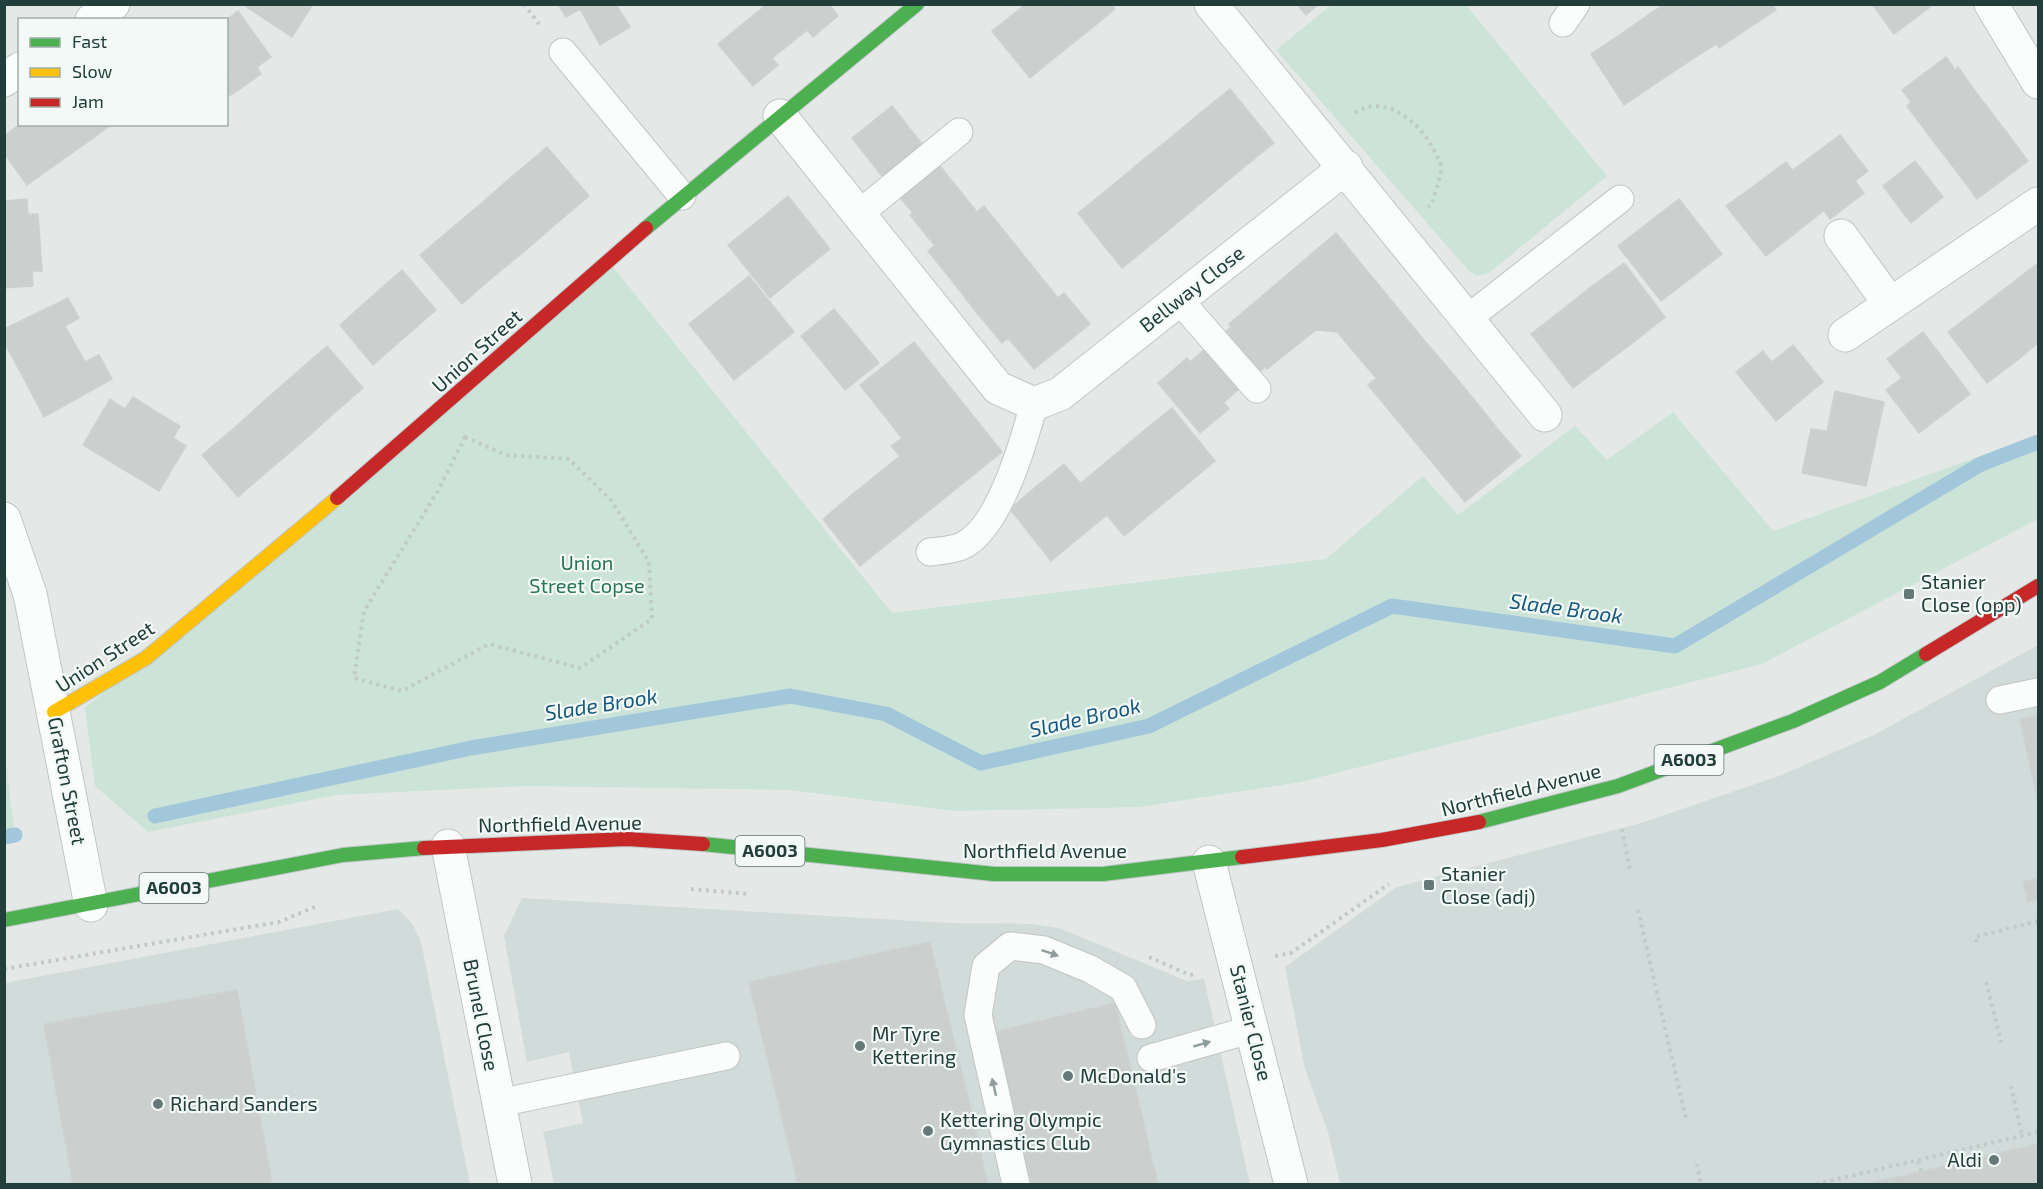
<svg xmlns="http://www.w3.org/2000/svg" width="2043" height="1189" viewBox="0 0 2043 1189" font-family="'Exo 2',sans-serif">
	<style>
		.built { fill: #d1dbd9 }
		.green { fill: #cce3d8 }
		.lines { fill: none; stroke-linecap: round; stroke-linejoin: round }
		.stream { stroke: #a2c7da; stroke-width: 15 }
		.building { fill: #cbd0cf; stroke: #ccd2d1; stroke-width: 1.5 }
		.lane-casing { stroke: #c1c6c5; stroke-width: 29 }
		.street-casing { stroke: #c1c6c5; stroke-width: 35 }
		.fast-casing { stroke: #bfc7c5; stroke-width: 16 }
		.slow-casing { stroke: #bfc7c5; stroke-width: 16 }
		.jam-casing { stroke: #bfc7c5; stroke-width: 16 }
		.path { stroke: #c0cac8; stroke-width: 4; stroke-dasharray: 3 4.5; stroke-linecap: butt }
		.lane { stroke: #fbfcfc; stroke-width: 27 }
		.street { stroke: #fbfcfc; stroke-width: 33 }
		.fast { stroke: #4caf50; stroke-width: 14 }
		.slow { stroke: #ffc107; stroke-width: 14 }
		.jam { stroke: #c62828; stroke-width: 14 }
		.oneway { fill: #8e9d9c }
		.poi-dot { fill: #657a78; stroke: #f2f9f6; stroke-width: 2 }
		.labels { text-anchor: middle; stroke-width: 4.5; stroke-linejoin: round; paint-order: stroke }
		.shield { fill: #f2f9f6; stroke: #607673; stroke-width: 1.5 }
		.shield-label { font-size: 18px; font-weight: bold; fill: #213e3b }
		.street-label { font-size: 20px; fill: #213e3b; stroke: #f2f9f6 }
		.park-label { font-size: 20px; fill: #297656; stroke: #f2f9f6 }
		.poi-label { font-size: 20px; fill: #213e3b; stroke: #f2f9f6; text-anchor: start }
		.water-label { font-size: 21px; font-style: italic; fill: #18587c; stroke: #f2f9f6 }
	</style>
	<rect width="100%" height="100%" fill="#e4e9e8"/>
	<path class="built" d="M2038 645V1184H1340L1328 1132 1305 1069 1285 967 1397 887 1641 823 1779 776 1874 735Z
		M522 898 949 923 1031 924 1059 928 1187 981 1204 979 1250 1184H554L543 1132 583 1123 569 1052 527 1062 504 936Z
		M398 909 413 925 421 942 470 1184H5V983Z"/>
	<path class="green" d="M1331 5H1466L1607 176 1489 273 1477 276 1469 271 1276 50Z
		M613 267 892 613 1326 559 1423 476 1458 515 1575 426 1607 460 1673 412 1773 531 2038 435V519L1762 664 1301 782 1140 807 954 811 790 790 528 786 336 795 148 832 95 786 85 708Z
		M5 757 15 835 5 846H4Z"/>
	<g class="lines">
		<path class="stream" d="M155 816 471 748 790 696 886 714 981 763 1149 726 1392 606 1675 646 1981 464 2038 442
			M4 837 15 835"/>
	</g>
	<path class="building" d="M246 4H313L292 37 245 6Z
		M558 4H616L630 27 600 45 580 9 566 17Z
		M766 4H829L838 16 813 37 807 30 790 44 761 9Z
		M1025 4H1064L1087 32 1058 55 1021 8Z
		M1064 4H1111L1115 9 1087 32Z
		M1297 4H1319L1306 15Z
		M1665 4H1690L1716 44 1685 64 1651 13Z
		M1690 4H1730L1747 29 1719 48Z
		M1730 4H1772L1776 10 1747 29Z
		M1872 4H1934L1894 34Z
		M1021 8 1058 55 1030 78 992 31Z
		M761 9 790 44 772 58 778 65 753 86 718 44Z
		M238 11 271 57 257 67 261 74 240 89 226 70V20Z
		M1651 13 1685 64 1655 84 1621 34Z
		M1621 34 1655 84 1624 105 1591 54Z
		M1946 57 1955 70 1958 67 1981 99 1930 137 1907 106 1911 102 1902 90Z
		M226 70 240 89 226 98Z
		M1230 89 1274 143 1243 168 1200 113Z
		M1981 99 2005 130 1954 168 1930 137Z
		M892 106 918 139 878 171 852 138Z
		M1200 113 1243 168 1213 193 1169 139Z
		M20 124H36L62 160 27 185 4 153V136Z
		M36 124H88L96 136 62 160Z
		M88 124H112L96 136Z
		M2005 130 2028 161 1977 199 1954 168Z
		M1840 135 1868 171 1855 181 1864 193 1830 219 1793 170Z
		M918 139 952 181 913 213 878 171Z
		M1169 139 1213 193 1183 218 1139 163Z
		M547 147 589 196 557 223 515 174Z
		M1915 161 1943 197 1911 223 1883 186Z
		M1786 162 1823 211 1793 235 1754 186Z
		M1139 163 1183 218 1153 243 1108 189Z
		M515 174 557 223 526 250 484 201Z
		M952 181 977 212 935 246 910 215Z
		M1754 186 1793 235 1766 256 1726 206Z
		M1108 189 1153 243 1122 268 1078 213Z
		M788 196 830 249 800 273 758 221Z
		M27 199 28 214H38L40 242 4 244V201Z
		M1679 199 1722 254 1691 278 1649 222Z
		M484 201 526 250 493 277 452 228Z
		M984 206 1009 237 953 282 928 251Z
		M758 221 800 273 770 298 728 245Z
		M1649 222 1691 278 1661 301 1618 246Z
		M452 228 493 277 462 304 420 255Z
		M1336 233 1423 339 1376 378 1337 332 1316 330 1267 369 1229 324Z
		M1009 237 1033 267 977 313 953 282Z
		M40 242 42 271H32L33 286 4 288V244Z
		M1624 263 1665 317 1635 341 1592 286Z
		M2037 264 2038 343 2020 358 1981 307Z
		M1033 267 1058 298 1002 343 977 313Z
		M402 270 436 310 405 337 370 298Z
		M749 276 794 332 764 356 719 300Z
		M1592 286 1635 341 1603 365 1562 310Z
		M1064 293 1090 324 1034 369 1008 338Z
		M68 298 79 318 65 326 76 346 22 375 4 342V329Z
		M370 298 405 337 373 365 340 325Z
		M719 300 764 356 734 380 689 324Z
		M1981 307 2020 358 1987 383 1948 332Z
		M834 309 879 363 845 390 801 336Z
		M1562 310 1603 365 1573 388 1531 334Z
		M1231 327 1265 367 1224 402 1190 362Z
		M1923 332 1970 394 1919 433 1886 390 1902 378 1887 359Z
		M1423 339 1448 368 1392 414 1368 385Z
		M914 342 1002 452 891 541 854 493 900 456 891 446 902 438 860 385Z
		M1793 345 1823 382 1776 421 1736 372 1763 351 1772 362Z
		M76 346 85 362 99 355 112 379 44 417 22 375Z
		M327 346 363 388 332 415 296 373Z
		M1187 358 1229 409 1200 433 1158 383Z
		M1448 368 1472 397 1417 444 1392 414Z
		M296 373 332 415 301 443 264 401Z
		M1835 391 1884 402 1866 486 1802 473 1811 429 1827 431Z
		M133 397 155 411 121 468 83 445 110 399 125 409Z
		M1472 397 1496 427 1441 473 1417 444Z
		M264 401 301 443 269 470 233 429Z
		M1172 408 1215 461 1185 486 1141 433Z
		M155 411 180 426 173 438 186 446 159 491 121 468Z
		M1496 427 1521 456 1465 502 1441 473Z
		M233 429 269 470 238 497 202 455Z
		M1141 433 1185 486 1154 511 1111 458Z
		M1111 458 1154 511 1124 536 1081 483Z
		M1064 464 1107 515 1080 537 1038 485Z
		M1038 485 1080 537 1051 561 1010 509Z
		M854 493 891 541 860 566 823 519Z
		M2038 715V802L2020 719Z
		M2038 878V899L2028 902 2023 882Z
		M930 942 971 1110 790 1151 749 982Z
		M237 990 272 1184H73L44 1024Z
		M1115 1003 1158 1184H1031L995 1032Z
		M971 1110 988 1184H798L790 1151Z
		M2038 1144V1184H2025L2017 1149Z
		M2017 1149 2025 1184H1890L1889 1179Z
		M1889 1179 1890 1184H1866Z"/>
	<g class="lines">
		<g class="lane-casing">
			<path id="lane" d="M1563 23 1576 4
				M563 52 682 196
				M860 213 959 132
				M1179 300 1257 389
				M1467 319 1620 199
				M930 552C940 551 953 550 962 546 999 529 1024 441 1034 404
				M2000 700 2038 692
				M1151 1058 1253 1029
				M499 1103 726 1056
				M1016 1184 978 1015 986 966 1010 946 1044 950 1090 969 1123 988 1142 1025"/>
		</g>
		<g class="street-casing">
			<path id="street" d="M1211 4 1545 415
				M1991 4 2038 82
				M92 20 113 4
				M4 80 20 69
				M780 116 998 388 1034 404 1060 394 1346 167
				M1841 236 1890 304
				M1845 335 2038 204
				M4 519 30 594 91 905
				M448 846 515 1184
				M1209 862 1291 1184"/>
		</g>
		<g class="fast-casing">
			<path id="fast" d="M646 228 917 4
				M1479 822 1618 786 1793 721 1880 682 1926 654
				M703 844 994 874H1103L1242 857
				M4 920 343 855 424 848"/>
		</g>
		<g class="slow-casing">
			<path id="slow" d="M54 712 146 658 337 498"/>
		</g>
		<g class="jam-casing">
			<path id="jam" d="M337 498 646 228
				M1926 654 2038 586
				M424 848 627 839 703 844
				M1242 857 1382 840 1479 822"/>
		</g>
		<path class="path" d="M524 4 539 24
			M1355 113C1385 92 1421 124 1434 150 1436 155 1441 162 1441 167 1441 178 1435 192 1432 204L1428 207
			M465 437 506 455 569 459 611 500 649 562 652 619 580 668 489 644 402 691 354 678 364 611 438 491Z
			M1622 829 1630 870
			M691 889 749 894
			M1638 910 1686 1119
			M1977 942 1975 937 2038 921
			M1275 956 1291 953 1389 884
			M1149 957 1190 975 1195 974
			M4 969 279 922 317 906
			M1986 982 2002 1045
			M2011 1086 2022 1136
			M1918 1161 1921 1171
			M1697 1164 1701 1184
			M1816 1184 2038 1132"/>
		<use href="#lane" class="lane"/>
		<use href="#street" class="street"/>
		<use href="#fast" class="fast"/>
		<use href="#slow" class="slow"/>
		<use href="#jam" class="jam"/>
	</g>
	<defs><path id="oneway-solid" d="M-6-.8H1V-3.2L6.5 0L1 3.2V.8H-6Z" transform="scale(1.5)"/></defs>
	<g class="oneway">
		<use href="#oneway-solid" transform="translate(1050 953) rotate(19)"/>
		<use href="#oneway-solid" transform="translate(1202 1044) rotate(-16)"/>
		<use href="#oneway-solid" transform="translate(994 1087) rotate(-103)"/>
	</g>
	<g class="poi-dot">
		<rect x="1903" y="588" width="12" height="12" rx="3"/>
		<rect x="1423" y="879" width="12" height="12" rx="3"/>
		<circle cx="860" cy="1046" r="6"/>
		<circle cx="1068" cy="1076" r="6"/>
		<circle cx="158" cy="1104" r="6"/>
		<circle cx="928" cy="1131" r="6"/>
		<circle cx="1994" cy="1160" r="6"/>
	</g>
	<g class="labels">
		<g class="shield">
			<rect x="1654.5" y="745" width="69" height="30" rx="4.5"/>
			<rect x="735.5" y="836" width="69" height="30" rx="4.5"/>
			<rect x="139.5" y="873" width="69" height="30" rx="4.5"/>
		</g>
		<g class="shield-label">
			<text x="1689" y="766">A6003</text>
			<text x="770" y="857">A6003</text>
			<text x="174" y="894">A6003</text>
		</g>
		<g class="street-label">
			<text transform="translate(1192 289) rotate(-38)" y="7">Bellway Close</text>
			<text transform="translate(477 351) rotate(-42)" y="7">Union Street</text>
			<text transform="translate(105 657) rotate(-33)" y="7">Union Street</text>
			<text transform="translate(67 781) rotate(79)" y="7">Grafton Street</text>
			<text transform="translate(1521 790) rotate(-14)" y="7">Northfield Avenue</text>
			<text transform="translate(560 824) rotate(-1)" y="7">Northfield Avenue</text>
			<text x="1045" y="858">Northfield Avenue</text>
			<text transform="translate(481 1015) rotate(79)" y="7">Brunel Close</text>
			<text transform="translate(1251 1023) rotate(76)" y="7">Stanier Close</text>
		</g>
		<g class="park-label">
			<text x="587" y="570">Union<tspan x="587" dy="23">Street Copse</tspan></text>
		</g>
		<g class="poi-label">
			<text x="1921" y="589">Stanier<tspan x="1921" dy="23">Close (opp)</tspan></text>
			<text x="1441" y="881">Stanier<tspan x="1441" dy="23">Close (adj)</tspan></text>
			<text x="872" y="1041">Mr Tyre<tspan x="872" dy="23">Kettering</tspan></text>
			<text x="1080" y="1083">McDonald's</text>
			<text x="170" y="1111">Richard Sanders</text>
			<text x="940" y="1127">Kettering Olympic<tspan x="940" dy="23">Gymnastics Club</tspan></text>
			<text x="1982" y="1167" text-anchor="end">Aldi</text>
		</g>
		<g class="water-label">
			<text transform="translate(1566 609) rotate(8)" y="7">Slade Brook</text>
			<text transform="translate(601 705) rotate(-9)" y="7">Slade Brook</text>
			<text transform="translate(1085 718) rotate(-13)" y="7">Slade Brook</text>
		</g>
	</g>
	<rect width="2043" height="1189" fill="none" stroke="#213e3b" stroke-width="12"/>
	<rect x="18" y="18" width="210" height="108" fill="#f2f9f6" stroke="#9eaeab" stroke-width="1.5"/>
	<rect x="30" y="38" width="30" height="9" fill="#4caf50" stroke="#9eaeab" stroke-width="1.5"/>
	<text x="72" y="48" font-size="18" fill="#213e3b">Fast</text>
	<rect x="30" y="68" width="30" height="9" fill="#ffc107" stroke="#9eaeab" stroke-width="1.5"/>
	<text x="72" y="78" font-size="18" fill="#213e3b">Slow</text>
	<rect x="30" y="98" width="30" height="9" fill="#c62828" stroke="#9eaeab" stroke-width="1.5"/>
	<text x="72" y="108" font-size="18" fill="#213e3b">Jam</text>
</svg>
